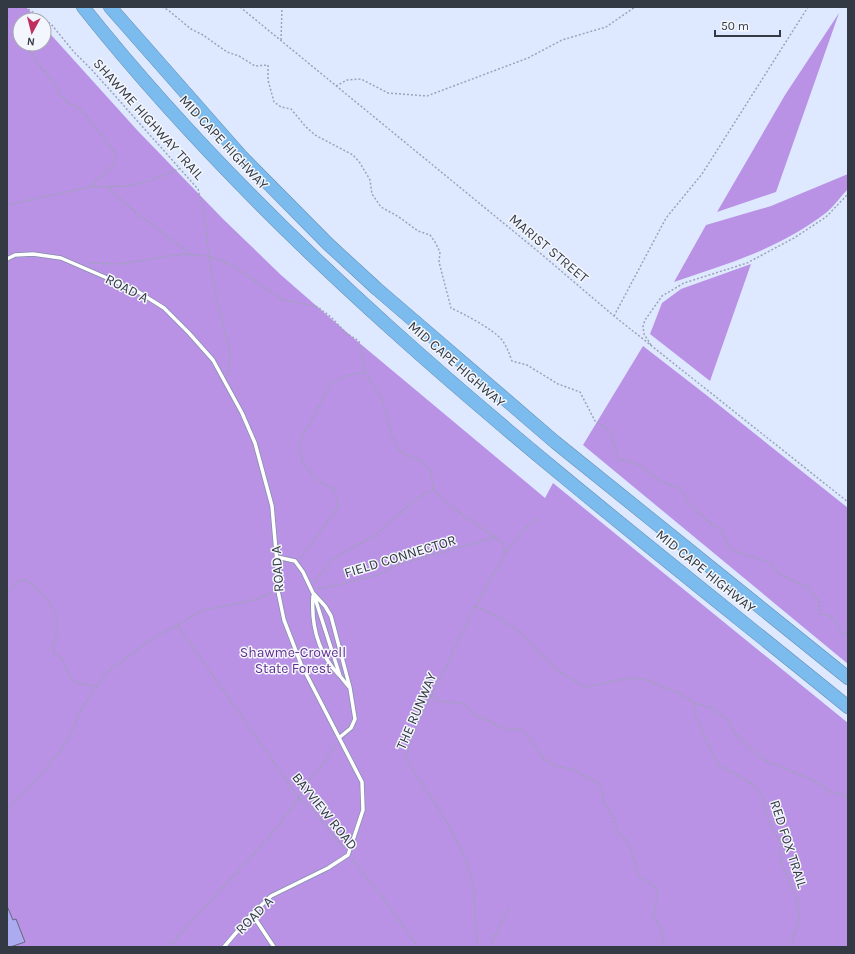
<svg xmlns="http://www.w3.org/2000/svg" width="855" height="954" viewBox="0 0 855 954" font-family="Karla,sans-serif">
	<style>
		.forest { fill: #b992e5 }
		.building { fill: #acabf0; stroke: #65667f }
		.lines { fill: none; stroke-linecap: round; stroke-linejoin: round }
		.lane-casing { stroke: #8390a9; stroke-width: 5 }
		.highway-casing { stroke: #638eb2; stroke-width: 14 }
		.path { stroke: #9ba4b5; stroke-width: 1.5; stroke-dasharray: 2 2; stroke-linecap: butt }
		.lane { stroke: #fff; stroke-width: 3.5 }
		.highway { stroke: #7cbbed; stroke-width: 13 }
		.labels { text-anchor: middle; stroke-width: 3; stroke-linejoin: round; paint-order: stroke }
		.street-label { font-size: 14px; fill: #343a44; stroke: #f3f6fc }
		.park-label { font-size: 14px; fill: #643090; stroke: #f3f6fc }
	</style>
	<rect width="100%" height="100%" fill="#dee9ff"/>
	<path class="forest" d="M7 7H26L38 20H20V44H44V27L137 130 223 219 281 275 351 336 545 498 553 483 848 723V947H7Z
		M839 13 776 192 717 212 785 95Z
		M848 174V189C841 196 835 205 827 212 779 249 730 263 674 282L706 225 771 206Z
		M751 264 710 381 650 334 662 303 681 289Z
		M643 346 705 394 848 508V664L583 445Z"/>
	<path class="building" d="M7 906 13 920 16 919 25 942 10 947H7Z"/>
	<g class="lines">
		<g class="lane-casing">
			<path id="lane" d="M7 259 15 255 33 254 61 258 137 291 164 308 189 333 213 360 242 413 255 443 272 506 277 563 278 591 284 620 301 664 362 782 363 810 348 855 328 868 271 896 252 914 224 947
				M277 557 295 561 303 572 313 593 325 606 331 616 350 688 355 719 351 728 340 737
				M314 595 340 676 349 687
				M313 596C311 626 318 653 339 675
				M252 914 274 947"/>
		</g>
		<g class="highway-casing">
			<path id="highway" d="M83 7C299 279 580 489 848 707
				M110 7 242 157 328 244 377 289 555 442 848 678"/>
		</g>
		<path class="path" d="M25 7 51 24 74 52 92 70 198 189 204 212 209 256 232 265 281 299 318 307 332 318 346 333 359 341 365 372 382 399 392 437 399 451 423 462 431 472 433 489
			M162 7 168 10 191 29 203 35 227 52 239 56 255 66 268 65V80L274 102 281 107 291 109 306 127 315 135 353 155 360 163 370 180 372 194 381 207 399 217 418 231 430 235 435 242 440 252 439 262 451 308C464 314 493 329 502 340 507 347 509 353 512 361L527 365 558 384 580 392 595 421 610 431 619 459 640 465 660 481 681 489 688 502 705 519 720 529 731 550 769 562 780 575 808 587 819 602 820 614C835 615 833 620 840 630 841 632 846 634 848 635
			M240 7 540 253 614 316 848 502
			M35 20 38 16
			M281 40 282 7
			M25 44 38 64 55 84 59 93 68 103 81 109 115 152V163L90 187
			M336 86 347 80 361 79 388 93 427 96 528 58 562 40 606 27 635 7
			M108 187C133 213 163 232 190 254
			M7 205 90 187 128 186 148 181 179 169
			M90 263 121 264 182 254 209 256 217 300 230 353 228 376
			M614 316 666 218 702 174 808 7
			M651 345 644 334 643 326 645 320 662 296 684 283 747 263 794 238 826 217 848 194
			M301 558 338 507 335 490 317 480 307 469 301 460 299 443 332 382 347 376 365 372
			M314 582 332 560 349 549 373 537 415 500 433 489C452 513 481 524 503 544L505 556
			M318 588H325L377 575 397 565 496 537
			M7 592 18 581 26 580C39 591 55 603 57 621 59 631 53 642 53 652L63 660 70 677 78 683 96 686
			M476 607 496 616 516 629 558 671 586 687 628 678 643 679 677 692 695 703 712 708 731 723 734 733 762 759 815 781 830 792 842 794 848 798
			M178 626 299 798 318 816 343 848
			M431 695 439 701 465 704 475 715 508 730 520 729 531 740 542 757 556 766 574 770 597 782 602 788 604 803 612 814 617 830 630 846 639 877C668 892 654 892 654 918L662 929 663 947
			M695 703 694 713 718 765 753 784 763 798 769 821 780 843 781 861 798 902 799 925 794 933 792 947
			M7 810 43 772 66 743 82 708 106 673 152 639 204 610 253 600 272 593
			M352 859 380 894 418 947
			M168 947 271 835 299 798 305 784 322 766 336 744
			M478 947C474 927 476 906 473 886 464 840 430 798 406 759 412 728 429 701 443 673 461 636 505 536 539 518
			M490 947 508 909"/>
		<use href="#lane" class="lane"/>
		<use href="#highway" class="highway"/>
	</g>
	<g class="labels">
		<g class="street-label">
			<text transform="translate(149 119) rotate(48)" y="5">SHAWME HIGHWAY TRAIL</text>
			<text transform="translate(224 142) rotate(47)" y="5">MID CAPE HIGHWAY</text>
			<text transform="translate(549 248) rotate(40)" y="5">MARIST STREET</text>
			<text transform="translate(127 288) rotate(27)" y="5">ROAD A</text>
			<text transform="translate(457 364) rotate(41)" y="5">MID CAPE HIGHWAY</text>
			<text transform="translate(400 556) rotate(-17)" y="5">FIELD CONNECTOR</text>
			<text transform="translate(277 569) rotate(-94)" y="5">ROAD A</text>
			<text transform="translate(706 571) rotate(39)" y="5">MID CAPE HIGHWAY</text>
			<text transform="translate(416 711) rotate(-67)" y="5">THE RUNWAY</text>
			<text transform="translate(325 811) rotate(51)" y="5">BAYVIEW ROAD</text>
			<text transform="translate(789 844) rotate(72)" y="5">RED FOX TRAIL</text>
			<text transform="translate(254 915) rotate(-45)" y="5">ROAD A</text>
		</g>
		<g class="park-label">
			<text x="293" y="657">Shawme-Crowell<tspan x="293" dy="16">State Forest</tspan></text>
		</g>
	</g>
	<rect width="855" height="954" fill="none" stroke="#343a44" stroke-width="16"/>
	<g transform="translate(32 32) rotate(187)"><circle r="19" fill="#f3f6fc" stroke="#a7abb2"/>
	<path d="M0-3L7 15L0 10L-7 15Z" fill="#bf305c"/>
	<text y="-6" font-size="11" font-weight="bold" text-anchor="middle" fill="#343a44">N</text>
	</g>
	<path d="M715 30v6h65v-6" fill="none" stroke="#343a44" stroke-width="2"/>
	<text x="721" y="30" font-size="12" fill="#343a44" stroke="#f3f6fc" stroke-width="3" paint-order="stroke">50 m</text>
</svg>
